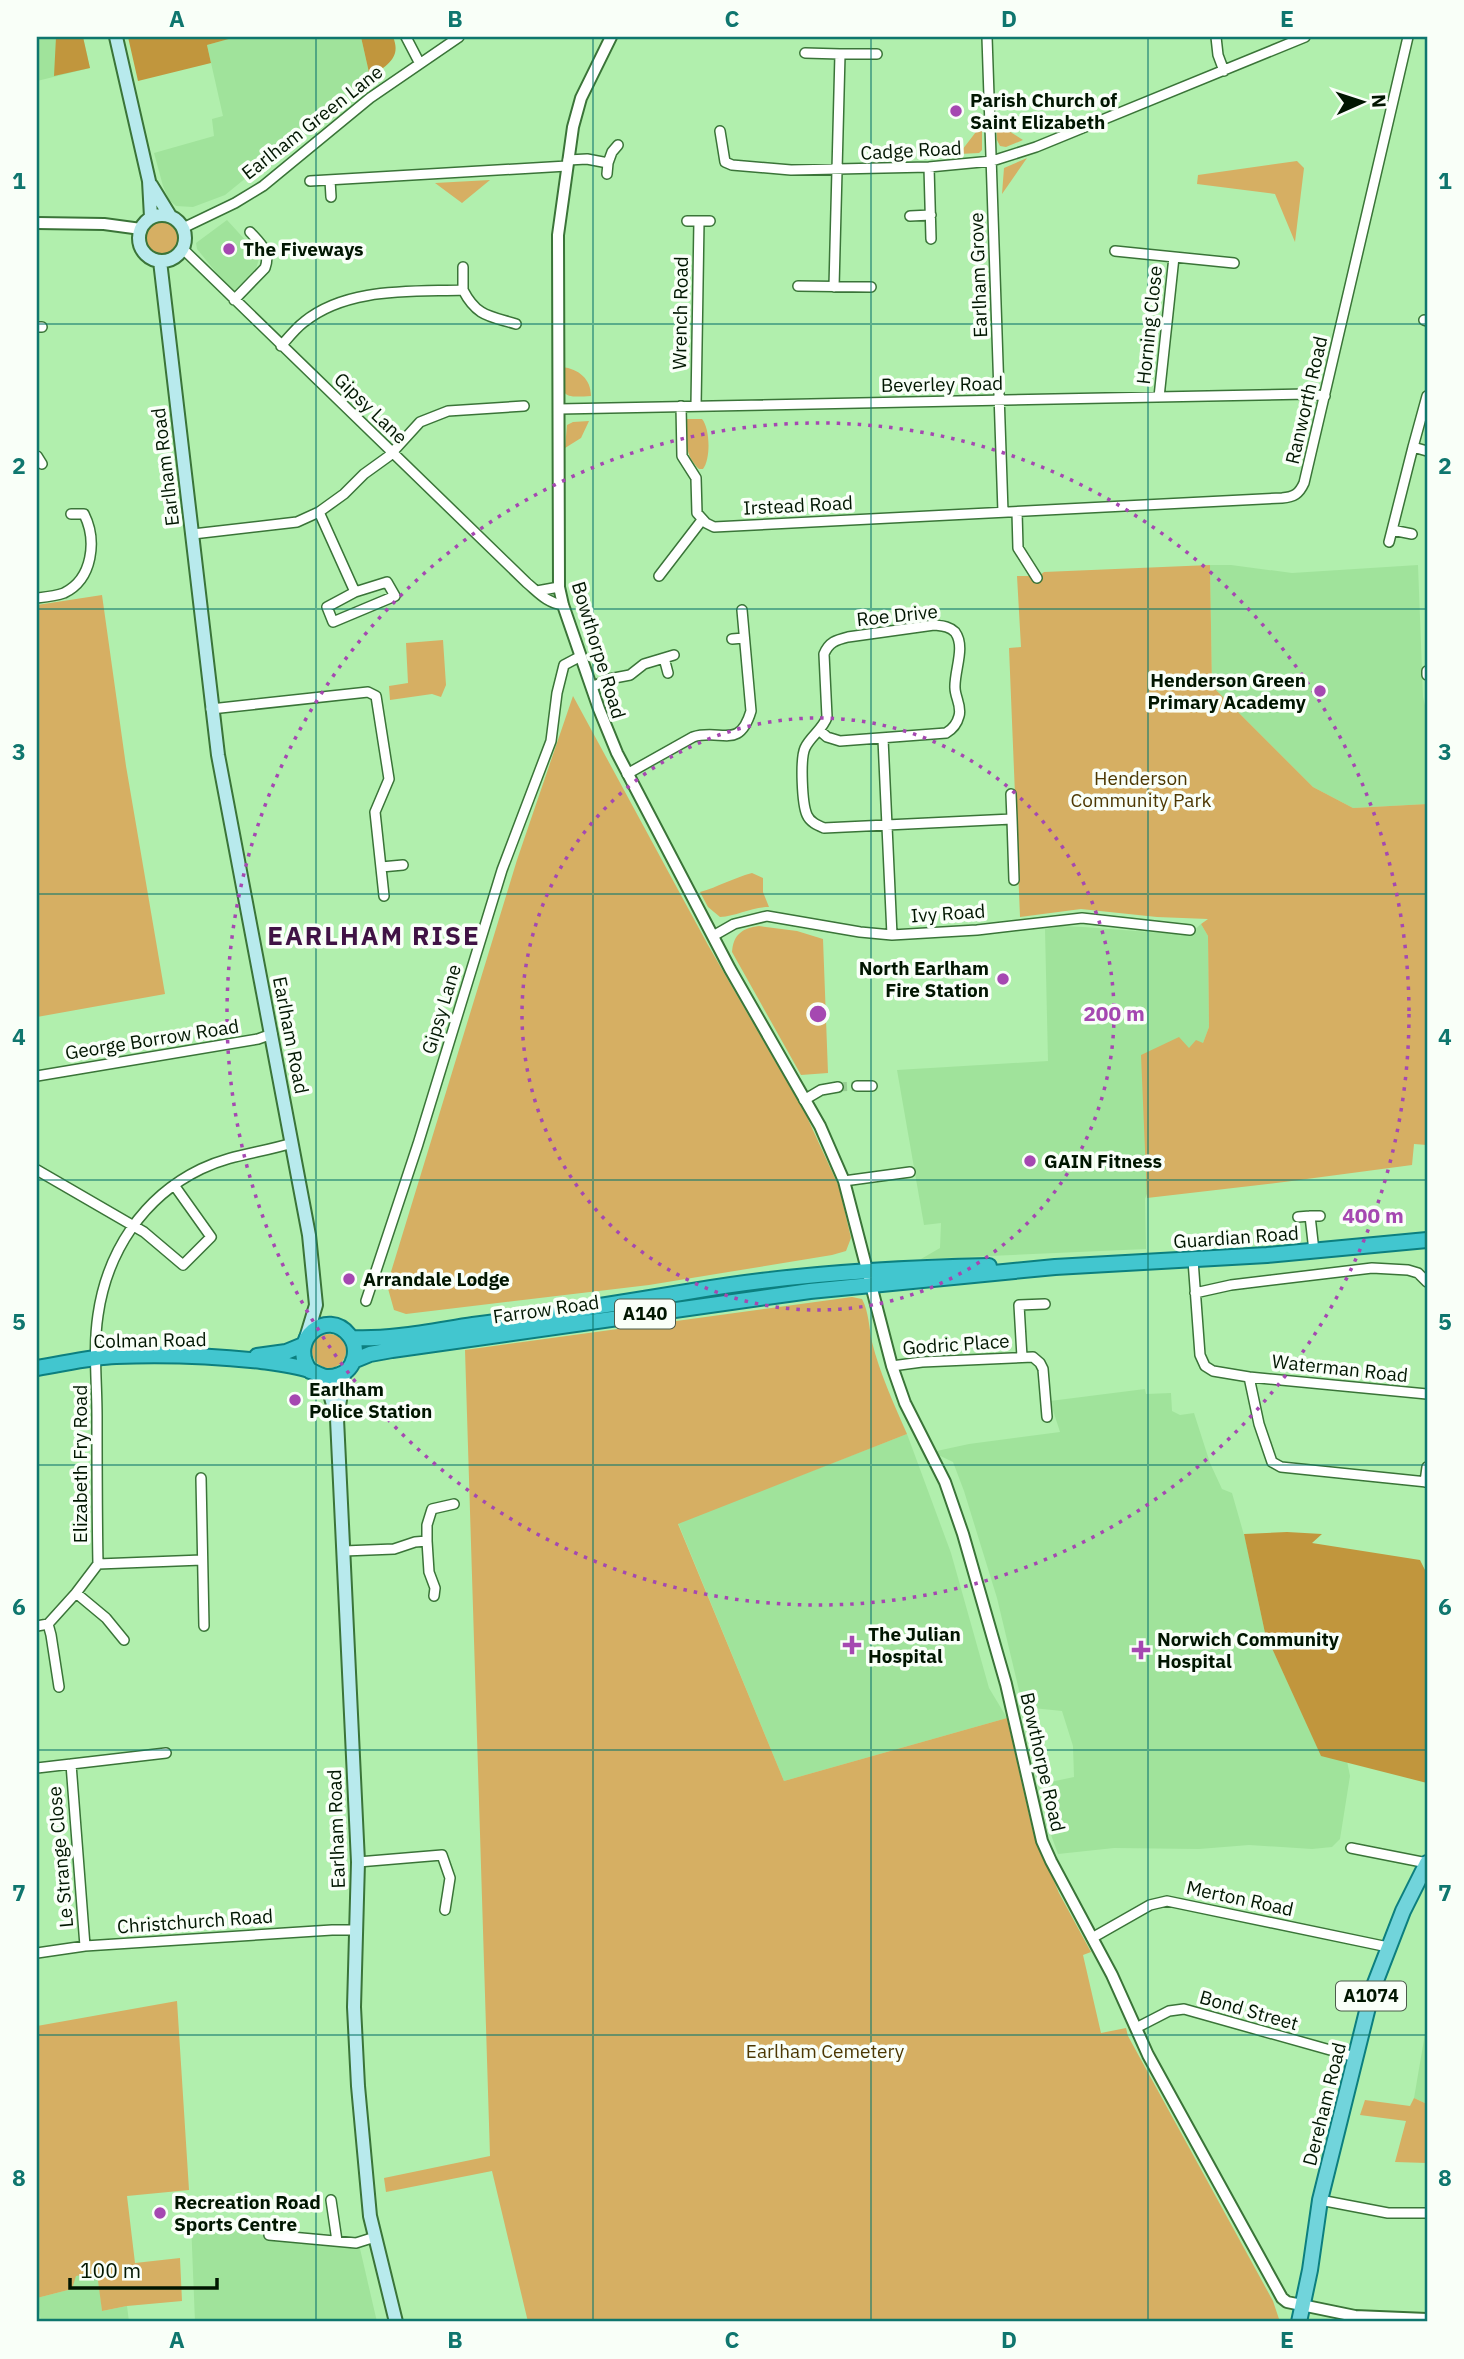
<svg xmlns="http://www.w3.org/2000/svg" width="1464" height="2359" viewBox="0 0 1464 2359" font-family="'IBM Plex Sans',sans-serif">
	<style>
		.built { fill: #a0e39b }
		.green { fill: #d6af63 }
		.forest { fill: #c1963d }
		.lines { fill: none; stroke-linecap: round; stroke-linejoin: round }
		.minor-tunnel { stroke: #97ce93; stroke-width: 9; stroke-dasharray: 9 4.5; stroke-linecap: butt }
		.minor-casing { stroke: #3a7438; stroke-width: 12 }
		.tertiary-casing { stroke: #3a7438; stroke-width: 14 }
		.secondary-casing { stroke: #3a7438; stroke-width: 16 }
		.primary-casing { stroke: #0c7f7f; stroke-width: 18 }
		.trunk-casing { stroke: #0c7f7f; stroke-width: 18 }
		.minor { stroke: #fff; stroke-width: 9 }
		.tertiary { stroke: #fff; stroke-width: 10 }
		.secondary { stroke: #b8eaed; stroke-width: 12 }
		.primary { stroke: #71d4db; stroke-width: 14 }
		.trunk { stroke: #42c6cf; stroke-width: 14 }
		.grid { fill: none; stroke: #0f766e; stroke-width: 2; stroke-opacity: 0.55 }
		.ring { fill: none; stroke: #a548b1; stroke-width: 3.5; stroke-dasharray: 3.5 7 }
		.poi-dot { fill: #a548b1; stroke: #f9fff8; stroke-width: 2.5 }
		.labels { text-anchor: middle; stroke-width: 7; stroke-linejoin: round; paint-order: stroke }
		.shield { fill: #f9fff8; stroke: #4b5c4b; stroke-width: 2 }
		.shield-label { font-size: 18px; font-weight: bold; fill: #011601 }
		.poi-label { font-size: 19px; font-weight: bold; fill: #011601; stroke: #f9fff8; text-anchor: start }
		.street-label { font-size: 19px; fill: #011601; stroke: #f9fff8 }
		.park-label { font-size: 19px; fill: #4c3702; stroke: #f9fff8 }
		.district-label { font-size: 26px; font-weight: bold; letter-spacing: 2px; fill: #401345; stroke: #f9fff8 }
		.centre { fill: #a548b1; stroke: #f9fff8; stroke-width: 3.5 }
		.ring-label { font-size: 21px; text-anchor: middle; font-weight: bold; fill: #a548b1; stroke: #f9fff8; stroke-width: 7; stroke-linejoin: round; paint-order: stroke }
		.neatline { fill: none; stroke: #0f766e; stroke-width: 2.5 }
		.grid-label { font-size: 23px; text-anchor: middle; font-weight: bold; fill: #0f766e }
	</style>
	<rect width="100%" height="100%" fill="#b1efad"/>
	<path class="built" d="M37 37H83L90 68 37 81Z
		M236 37H361L370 77 225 195 193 207 176 206 169 200 163 186 154 153 214 136 212 119 223 116 207 45Z
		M227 220 259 255V259L255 272 232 292 197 249 196 243Z
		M1210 565H1231L1292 573 1418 565 1423 697 1427 714V804L1353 808 1313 787 1212 686Z
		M1201 924 1208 936 1209 1027 1145 1199 1146 1249 921 1259 940 1248 941 1223 924 1225 897 1070 1048 1061 1045 929 1062 926 1083 927 1189 935Z
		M1145 1389 1146 1394 1171 1393 1172 1411 1180 1415 1194 1413 1210 1463 1222 1489 1232 1493 1246 1542 1265 1633 1321 1755 1347 1761 1350 1776 1340 1839 1332 1847 1312 1849 1249 1845 1199 1849 1114 1848 1058 1854 1050 1832 1041 1784 1074 1777 1073 1746 1062 1711 1023 1707 997 1598 964 1491 953 1462 932 1452 969 1444 1060 1432 1050 1401Z
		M907 1434 951 1553 989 1688 1007 1718 784 1781 678 1523Z
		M1426 2028H1427V2104L1414 2098Z
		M191 2222 358 2240 377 2322H195Z
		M98 2273 102 2311 127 2306 129 2322H41L37 2298 72 2289 75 2276Z"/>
	<path class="green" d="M996 123 1023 140 1006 147 1000 146 997 140Z
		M982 124V150L979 153 959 154Z
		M1027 158 1002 194 1004 168Z
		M1297 161 1304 168 1295 242 1275 194 1197 184 1198 175Z
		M490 180 462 203 435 183Z
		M144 239a18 18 0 1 1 36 0a18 18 0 1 1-36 0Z
		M562 367C579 369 591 379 591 396 561 398 562 396 562 367Z
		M686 419H702C710 428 711 459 703 469H699C683 453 687 440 686 419Z
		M589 421 581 438 565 448 567 425 573 422Z
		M1210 565 1212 686 1313 787 1353 808 1427 804V1145L1414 1144 1412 1165 1284 1182 1147 1198 1141 1055 1179 1037 1189 1048 1196 1040 1203 1043 1209 1027 1208 936 1201 924 1208 919 1157 917 1081 909 1020 917 1009 648 1021 647 1017 576H1039L1044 572Z
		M102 595 126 766 165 994 37 1017V605Z
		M443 640 446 685 441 697 432 694 390 700 389 686 408 683 406 643Z
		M573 696 708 945 807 1117 839 1187 851 1238 846 1251 832 1255 649 1285 406 1314 394 1310 387 1285 517 860Z
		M752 873 763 878V892L769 907C752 907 737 916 720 917L708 907 700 892C718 887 733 878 752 873Z
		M759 926 797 931 823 939 828 1073 801 1075 732 952C733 935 742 928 759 926Z
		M852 1297 862 1299C869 1312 869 1328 872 1342 880 1374 894 1404 907 1434L678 1524 784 1781 1007 1718 1033 1832 1059 1893 1091 1952 1083 1955 1101 2033 1126 2028 1128 2036 1273 2301 1280 2322H528L492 2171 386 2192 384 2178 490 2156 465 1350Z
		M312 1351a17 17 0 1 1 34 0a17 17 0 1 1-34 0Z
		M177 2001 189 2190 127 2196 135 2263 180 2258 182 2301 127 2306 102 2311 97 2273 76 2276 72 2289 37 2298V2026Z
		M1414 2098 1427 2104V2163L1395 2162 1406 2121 1360 2115 1365 2100 1410 2106Z"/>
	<path class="forest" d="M56 37H83L90 68 54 76Z
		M128 37H236L207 45 211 63 138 81Z
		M361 37H393C402 58 386 66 370 77Z
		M1287 1532 1322 1534 1312 1543 1420 1560 1427 1574V1783L1321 1756 1265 1633 1244 1534Z"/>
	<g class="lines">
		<path class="minor-tunnel" d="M838 1087 857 1086"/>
		<g class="minor-casing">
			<path id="minor" d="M406 37 419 62
				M987 37 1003 512
				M1216 37 1218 55 1224 71
				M805 53 840 54
				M720 131 725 162 732 165 791 170 929 167 992 161 1036 147 1305 37
				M568 160 587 159 608 163 612 152 618 145
				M929 167 931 239
				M607 174 608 163
				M330 180 331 197
				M310 181 567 166
				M910 216 931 215
				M687 221H710
				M183 228 235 203 263 186 370 98 459 37
				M183 249 527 583C539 593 547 603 563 605
				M1115 251 1234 263
				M463 267V290
				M798 286 871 287
				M834 287 840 54H877
				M234 300 265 268C271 252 261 244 250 232
				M1424 320 1427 321
				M37 327H42
				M281 346C288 338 296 328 304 322 347 287 411 292 463 290 477 317 490 316 516 324
				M1427 396 1413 447 1427 451
				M1159 397 1174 257
				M681 406 682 456 696 478 697 513 706 523 714 527 1282 498C1294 497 1299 494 1304 483L1408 37
				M696 406 699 221
				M559 409 1308 394 1325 396
				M37 456 42 464
				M319 512 355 592
				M1017 512 1018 548 1037 578
				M1392 530 1412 534
				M193 534 297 522 319 512 344 494 364 474 389 456 420 422 448 411 524 406
				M1389 542 1413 447
				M659 576 702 520
				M387 582 395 596 333 622 327 607 355 592Z
				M537 591 559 587
				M37 598C46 597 56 596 64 593 93 579 97 540 84 514H71
				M732 639 744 638
				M664 658 668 673
				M1427 671V675
				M592 687 609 679 630 675 644 664 674 655
				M211 709 368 692 376 696 389 779 375 812 384 896
				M819 730 827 737 840 741 946 733C953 729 957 724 959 716 962 706 955 697 955 688 954 671 966 647 955 632 949 626 942 626 934 625L848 637C836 640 829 642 824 654L827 717C823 729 810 737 805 748 800 759 802 804 807 815 810 822 817 825 824 828L1012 819 1014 880
				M883 739 892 935
				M627 774 693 737C721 728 739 751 751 711L742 610
				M1011 794 1012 819
				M381 867 403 865
				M713 936 734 924 767 916 860 932 892 935 977 930 1082 918 1190 930
				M37 1076 258 1039 272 1034
				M857 1086H872
				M804 1100 821 1090 838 1087
				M37 1170 144 1232 183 1265 211 1237 174 1185
				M844 1181 910 1172
				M1298 1217 1310 1216
				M1314 1251 1310 1216H1320
				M1193 1260 1200 1355 1205 1366 1213 1371 1249 1377 1259 1424 1272 1462 1281 1467 1427 1482
				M1195 1293 1231 1285 1372 1268 1408 1270 1418 1273 1427 1282
				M366 1301 418 1144 502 870 551 741 557 693 564 665 581 656
				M1022 1357 1019 1305 1045 1304
				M892 1366 922 1362 1033 1357 1040 1363 1043 1369 1047 1417
				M1249 1377 1427 1394
				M201 1478 204 1626
				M1425 1482 1427 1467
				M427 1541V1525L432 1509 454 1504
				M344 1551 394 1549 415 1542 427 1541 429 1572 435 1588 434 1596
				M98 1564 202 1560
				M76 1593 106 1618 124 1640
				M48 1624 51 1635 59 1687
				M37 1626 48 1624 76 1593 98 1564C97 1515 97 1465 97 1416 97 1383 93 1348 98 1315 107 1252 143 1197 201 1169 232 1154 261 1153 292 1143
				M71 1764 85 1946
				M37 1768 166 1753
				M1351 1848 1427 1863
				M358 1862 442 1855 450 1878 445 1910
				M1092 1938 1150 1905 1167 1901 1388 1947
				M37 1953 85 1946 332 1930H356
				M1136 2028 1169 2011 1184 2009 1355 2057
				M331 2200 337 2241
				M1320 2200 1388 2213H1427
				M269 2235 356 2243 375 2237"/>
		</g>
		<g class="tertiary-casing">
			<path id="tertiary" d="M611 37 581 98 573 127 558 235 559 587 563 605 599 709 617 753 730 969 820 1126 844 1181 892 1366 905 1403 945 1482 963 1534 1006 1684 1042 1841 1051 1861 1112 1975 1148 2055 1282 2298 1287 2302 1355 2316 1427 2319
				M37 223 104 224 141 229"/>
		</g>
		<g class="secondary-casing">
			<path id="secondary" d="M116 37 149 181 151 217
				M151 185 170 216
				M139 238a23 23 0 1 1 46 0a23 23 0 1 1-46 0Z
				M160 261 218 755 309 1235 316 1305 306 1338
				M344 1374 337 1419 358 1862 354 2007 358 2086 370 2216 396 2322
				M318 1376 328 1387 335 1412"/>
		</g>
		<g class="primary-casing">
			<path id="primary" d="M1299 2322 1310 2270 1320 2200 1372 1991 1403 1911 1427 1863"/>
		</g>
		<g class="trunk-casing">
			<path id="trunk" d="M351 1338C392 1340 433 1331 473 1325 546 1315 620 1303 693 1291 791 1274 890 1268 989 1266
				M257 1356 286 1352 303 1345
				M353 1361 370 1354 392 1350 810 1291 1055 1267 1267 1255 1427 1240
				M37 1368C63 1364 90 1357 116 1356 164 1354 214 1356 261 1361 276 1363 294 1365 309 1370 321 1375 325 1380 339 1375 355 1370 360 1348 349 1335 328 1308 287 1339 310 1371"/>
		</g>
		<use href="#minor" class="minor"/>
		<use href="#tertiary" class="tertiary"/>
		<use href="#secondary" class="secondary"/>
		<use href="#primary" class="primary"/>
		<use href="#trunk" class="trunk"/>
	</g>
	<path class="grid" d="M316 37V2322M593 37V2322M871 37V2322M1148 37V2322M37 324H1427M37 609H1427M37 894H1427M37 1180H1427M37 1465H1427M37 1750H1427M37 2035H1427"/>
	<g class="ring">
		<circle cx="818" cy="1014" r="296"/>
		<circle cx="818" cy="1014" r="591"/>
	</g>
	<g class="poi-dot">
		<circle cx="956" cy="111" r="7"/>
		<circle cx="229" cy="249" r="7"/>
		<circle cx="1320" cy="691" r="7"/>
		<circle cx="1003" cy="979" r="7"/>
		<circle cx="1030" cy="1161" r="7"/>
		<circle cx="349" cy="1279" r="7"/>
		<circle cx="295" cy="1400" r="7"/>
		<path d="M848.5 1634.5h7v7h7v7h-7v7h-7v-7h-7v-7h7z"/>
		<path d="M1137.5 1639.5h7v7h7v7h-7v7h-7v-7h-7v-7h7z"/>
		<circle cx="160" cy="2213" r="7"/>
	</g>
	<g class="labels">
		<g class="shield">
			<rect x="615" y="1299.5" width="60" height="29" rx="5"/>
			<rect x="1336" y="1981.5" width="70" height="29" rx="5"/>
		</g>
		<g class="shield-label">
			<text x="645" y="1320">A140</text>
			<text x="1371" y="2002">A1074</text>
		</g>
		<g class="poi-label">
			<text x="970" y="107">Parish Church of<tspan x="970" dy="22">Saint Elizabeth</tspan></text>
			<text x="243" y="256">The Fiveways</text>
			<text x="1306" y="687" text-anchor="end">Henderson Green<tspan x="1306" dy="22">Primary Academy</tspan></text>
			<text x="989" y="975" text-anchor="end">North Earlham<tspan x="989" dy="22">Fire Station</tspan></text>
			<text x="1044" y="1168">GAIN Fitness</text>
			<text x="363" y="1286">Arrandale Lodge</text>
			<text x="309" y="1396">Earlham<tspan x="309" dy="22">Police Station</tspan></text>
			<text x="868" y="1641">The Julian<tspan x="868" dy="22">Hospital</tspan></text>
			<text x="1157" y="1646">Norwich Community<tspan x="1157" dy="22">Hospital</tspan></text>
			<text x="174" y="2209">Recreation Road<tspan x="174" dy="22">Sports Centre</tspan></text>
		</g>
		<g class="street-label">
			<text transform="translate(312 122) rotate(-38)" y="7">Earlham Green Lane</text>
			<text transform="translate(911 150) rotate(-3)" y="7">Cadge Road</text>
			<text transform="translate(978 275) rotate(-92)" y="7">Earlham Grove</text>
			<text transform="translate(680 313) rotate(-89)" y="7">Wrench Road</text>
			<text transform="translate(1149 325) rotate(-84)" y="7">Horning Close</text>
			<text transform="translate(942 384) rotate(-1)" y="7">Beverley Road</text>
			<text transform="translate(1306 400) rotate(-77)" y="7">Ranworth Road</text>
			<text transform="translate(371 408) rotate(44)" y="7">Gipsy Lane</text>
			<text transform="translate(165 467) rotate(-97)" y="7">Earlham Road</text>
			<text transform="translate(798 505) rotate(-3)" y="7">Irstead Road</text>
			<text transform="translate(897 615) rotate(-6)" y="7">Roe Drive</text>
			<text transform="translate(599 650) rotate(73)" y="7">Bowthorpe Road</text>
			<text transform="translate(948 913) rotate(-4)" y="7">Ivy Road</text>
			<text transform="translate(441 1009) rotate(-73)" y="7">Gipsy Lane</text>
			<text transform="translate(291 1035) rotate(79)" y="7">Earlham Road</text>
			<text transform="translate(152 1039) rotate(-9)" y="7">George Borrow Road</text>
			<text transform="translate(1236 1237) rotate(-4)" y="7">Guardian Road</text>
			<text transform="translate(546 1309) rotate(-8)" y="7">Farrow Road</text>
			<text transform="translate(150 1340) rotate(-1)" y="7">Colman Road</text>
			<text transform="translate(956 1344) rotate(-4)" y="7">Godric Place</text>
			<text transform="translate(1340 1368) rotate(6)" y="7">Waterman Road</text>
			<text transform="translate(80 1464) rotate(-90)" y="7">Elizabeth Fry Road</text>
			<text transform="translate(1043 1762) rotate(77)" y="7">Bowthorpe Road</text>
			<text transform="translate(336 1829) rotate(-92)" y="7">Earlham Road</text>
			<text transform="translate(60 1857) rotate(-95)" y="7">Le Strange Close</text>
			<text transform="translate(1240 1898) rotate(12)" y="7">Merton Road</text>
			<text transform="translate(195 1921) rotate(-4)" y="7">Christchurch Road</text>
			<text transform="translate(1249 2010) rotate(16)" y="7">Bond Street</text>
			<text transform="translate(1324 2104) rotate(-76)" y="7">Dereham Road</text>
		</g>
		<g class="park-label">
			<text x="1141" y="785">Henderson<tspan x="1141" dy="22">Community Park</tspan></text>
			<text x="825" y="2058">Earlham Cemetery</text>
		</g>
		<g class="district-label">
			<text x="374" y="945">EARLHAM RISE</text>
		</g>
	</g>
	<circle cx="818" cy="1014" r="10" class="centre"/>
	<g class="ring-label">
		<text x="1114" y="1021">200 m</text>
		<text x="1373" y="1223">400 m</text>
	</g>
	<rect width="1464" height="2359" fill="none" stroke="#f9fff8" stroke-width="77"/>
	<g transform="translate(1362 102) rotate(87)" stroke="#f9fff8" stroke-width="5" paint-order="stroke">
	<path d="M0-5L12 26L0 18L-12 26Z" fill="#011601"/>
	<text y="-10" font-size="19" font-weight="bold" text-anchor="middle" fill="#011601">N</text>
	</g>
	<path d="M70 2278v10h147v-10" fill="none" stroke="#011601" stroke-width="3.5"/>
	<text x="80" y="2278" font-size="21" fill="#011601" stroke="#f9fff8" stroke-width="5" paint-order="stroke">100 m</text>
	<rect x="38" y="38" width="1388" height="2282" class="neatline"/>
	<g class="grid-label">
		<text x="177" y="27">A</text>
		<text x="455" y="27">B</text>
		<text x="732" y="27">C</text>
		<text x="1009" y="27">D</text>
		<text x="1287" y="27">E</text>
		<text x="19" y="189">1</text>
		<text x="1445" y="189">1</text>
		<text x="19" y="474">2</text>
		<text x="1445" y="474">2</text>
		<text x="19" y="760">3</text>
		<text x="1445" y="760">3</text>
		<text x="19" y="1045">4</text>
		<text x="1445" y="1045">4</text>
		<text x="19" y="1330">5</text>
		<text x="1445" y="1330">5</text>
		<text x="19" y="1615">6</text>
		<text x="1445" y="1615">6</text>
		<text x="19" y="1901">7</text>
		<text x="1445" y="1901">7</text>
		<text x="19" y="2186">8</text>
		<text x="1445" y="2186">8</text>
		<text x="177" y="2348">A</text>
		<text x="455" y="2348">B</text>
		<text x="732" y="2348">C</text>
		<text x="1009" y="2348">D</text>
		<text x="1287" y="2348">E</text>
	</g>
</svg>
